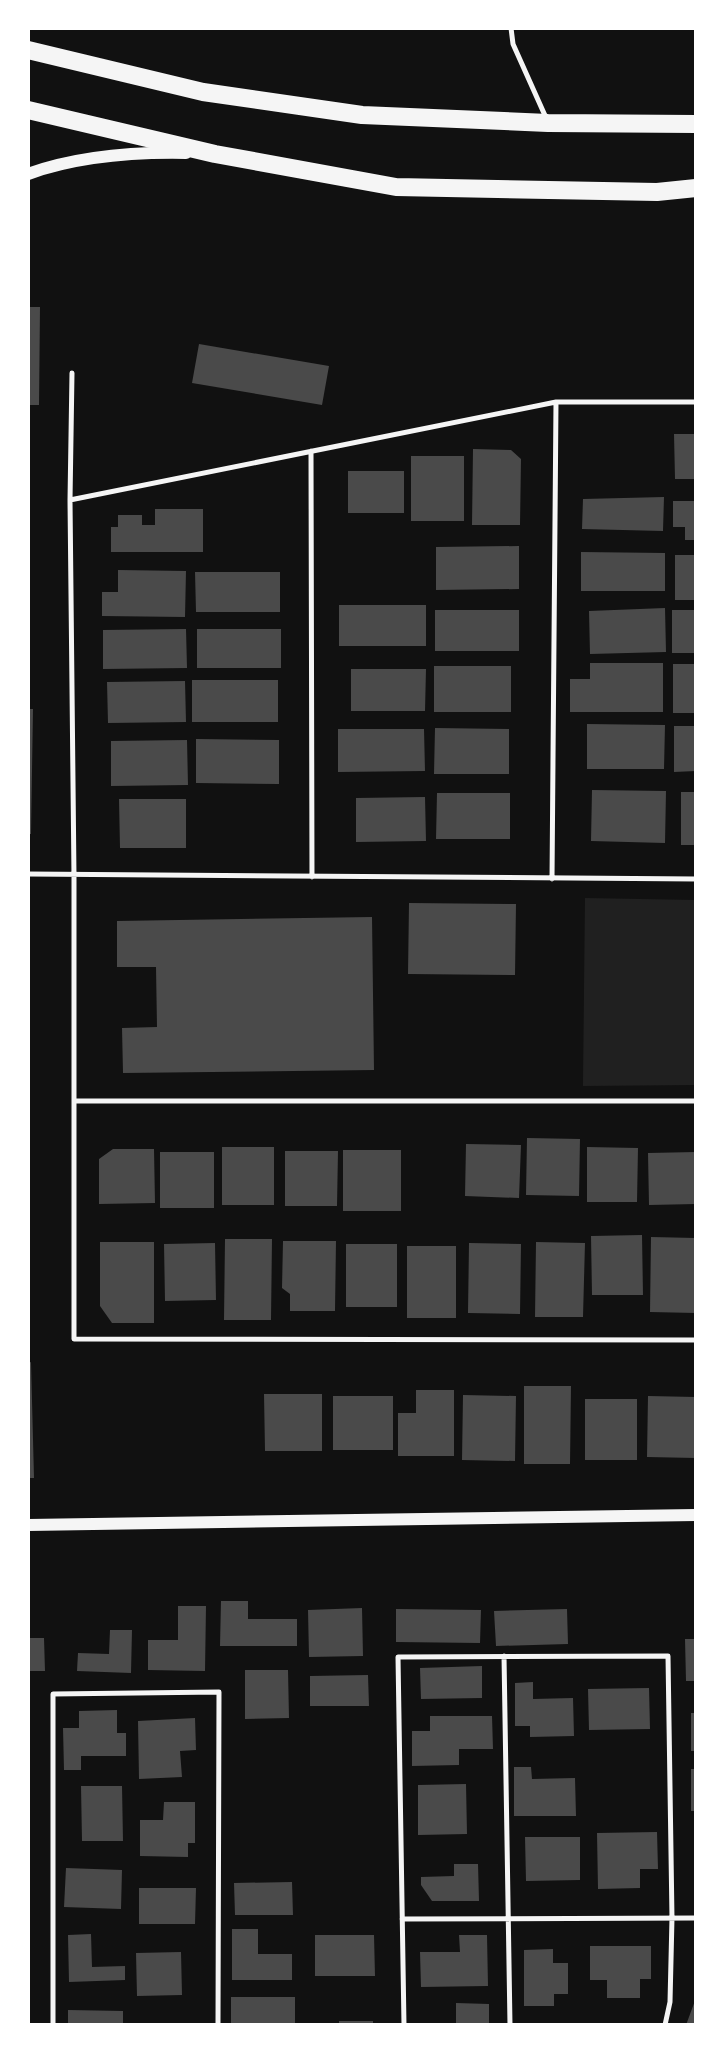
<svg xmlns="http://www.w3.org/2000/svg" width="724" height="2053" viewBox="0 0 724 2053" font-family="Cabin,sans-serif">
	<style>
		.green { fill: #202020 }
		.building { fill: #4a4a4a }
		.lines { fill: none; stroke-linecap: round; stroke-linejoin: round }
		.service { stroke: #f5f5f5; stroke-width: 5 }
		.tertiary { stroke: #f5f5f5; stroke-width: 12 }
		.primary { stroke: #f5f5f5; stroke-width: 18 }
	</style>
	<rect width="100%" height="100%" fill="#111"/>
	<path class="green" d="M585 898 696 900V1085L583 1086Z"/>
	<path class="building" d="M28 307H40L39 405H28Z
		M199 344 329 366 322 405 192 383Z
		M674 434H696V479H675Z
		M473 449 511 450 521 459 520 525H472Z
		M411 456H464V521H411Z
		M348 471H404V513H348Z
		M664 497 663 531 582 529 583 499Z
		M673 501H696V540H685V527H673Z
		M155 509H203V552H111V527H118V515H142V525H155Z
		M519 546V589L436 590V547Z
		M581 552 665 553V591H581Z
		M675 555H696V600H675Z
		M118 570 186 571 185 617 102 616V592H118Z
		M195 572H280V612H196Z
		M339 605H426V646H339Z
		M665 608 666 652 590 654 589 611Z
		M435 610H519V651H435Z
		M672 610H696V653H672Z
		M186 629 187 668 103 669V630Z
		M197 629H281V668H197Z
		M590 663H663V712H570V679H590Z
		M673 664H696V713H673Z
		M434 666H511V712H434Z
		M351 669H426L425 711H351Z
		M192 680H278V722H192Z
		M185 681 186 722 108 723 107 682Z
		M28 709H33L31 834H28Z
		M587 724 665 725 664 769H587Z
		M674 726H696V771L674 772Z
		M435 728 509 729V774H434Z
		M338 729H424L425 771 338 772Z
		M196 739 279 740V784L196 783Z
		M187 740 188 785 111 786V741Z
		M592 790 666 791 665 843 591 841Z
		M681 792H696V845H681Z
		M437 793H510V839H436Z
		M425 797 426 841 356 842V798Z
		M119 799H186V848H120Z
		M409 903 516 904 515 975 408 974Z
		M372 917 374 1070 123 1073 122 1028 157 1027 156 967H117V921Z
		M527 1138 580 1139 579 1196 526 1195Z
		M466 1144 521 1145 519 1198 465 1196Z
		M222 1147H274V1205H222Z
		M587 1147 638 1148 637 1202H587Z
		M113 1149H154L155 1203 99 1204V1159Z
		M343 1150H401V1211H343Z
		M285 1151H338L337 1206H285Z
		M160 1152H214V1208H160Z
		M696 1152V1204L649 1205 648 1153Z
		M642 1235 643 1295H592L591 1236Z
		M651 1237 696 1238V1313L650 1312Z
		M225 1239H272L271 1320H224Z
		M283 1241H336L335 1311H290V1294L282 1288Z
		M100 1242H154V1323H112L100 1306Z
		M536 1242 585 1243 583 1317H535Z
		M215 1243 216 1300 165 1301 164 1244Z
		M469 1243 521 1244 520 1314 468 1313Z
		M346 1244H397V1307H346Z
		M407 1246H456V1318H407Z
		M31 1362 34 1478H28V1363Z
		M524 1386H571L570 1464H524Z
		M416 1390H454V1456H398V1413H416Z
		M264 1394H322V1451H265Z
		M463 1395 516 1396 515 1461 462 1460Z
		M333 1396H393V1450H333Z
		M648 1396 696 1397V1458L647 1457Z
		M585 1399H637V1460H585Z
		M221 1601H248V1619H297V1646H220Z
		M178 1606H206L205 1671 148 1670V1640H178Z
		M362 1608 363 1656 309 1657 308 1610Z
		M396 1609 481 1610 480 1643 396 1642Z
		M567 1609 568 1644 496 1646 494 1611Z
		M110 1630H132L131 1673 77 1671 78 1653 109 1654Z
		M28 1638H44L45 1671H28Z
		M685 1639H696V1681H686Z
		M482 1666V1698L421 1699 420 1668Z
		M245 1670H288L289 1718 245 1719Z
		M368 1675 369 1706H310V1676Z
		M533 1682V1699L573 1698 574 1736 530 1737V1726H515V1683Z
		M649 1688 650 1729 589 1730 588 1689Z
		M117 1710V1733H126V1756H81V1770H64L63 1728H79V1711Z
		M691 1713H696V1751H691Z
		M430 1716H492L493 1749H459V1765L412 1766V1731H430Z
		M195 1718 196 1750 180 1751 182 1777 139 1779 138 1721Z
		M514 1767H531L532 1779 575 1778 576 1816H514Z
		M691 1769H696V1811H691Z
		M466 1784 467 1834 418 1835V1785Z
		M81 1786H122L123 1841H82Z
		M164 1802H195V1843H188V1857L140 1856V1820H163Z
		M657 1832 658 1869H640V1888L598 1889 597 1833Z
		M525 1837H580V1880L526 1881Z
		M454 1864H478L479 1901H432L421 1885V1877L454 1876Z
		M66 1868 122 1870 121 1909 64 1907Z
		M292 1882 293 1915H235L234 1883Z
		M139 1888H196L195 1924H139Z
		M232 1929H258V1954H292V1980H232Z
		M91 1934 92 1967 125 1966V1980L69 1982 68 1935Z
		M315 1935H374L375 1976H315Z
		M459 1935H487L488 1986 421 1987 420 1952H460Z
		M590 1946H651V1979H640V1998H607V1980H590Z
		M553 1949V1963H568V1994H554V2006H524V1950Z
		M181 1952 182 1995 137 1996 136 1953Z
		M231 1997H295V2025H231Z
		M696 1998V2025H686Z
		M456 2003 489 2004V2025H456Z
		M68 2010 123 2011V2025H68Z
		M339 2021H373V2025H339Z"/>
	<g class="lines">
		<path class="service" d="M511 28 513 44 547 120
			M72 373 70 500 556 402H696
			M311 451 312 877
			M70 500 74 876V1339L696 1340
			M28 874 696 879
			M552 879 556 402
			M74 1101H696
			M504 1656 510 2025
			M402 1919 696 1918
			M53 2025V1694L219 1692 218 2025
			M404 2025 398 1657 668 1656 672 1918 670 2002 665 2025"/>
		<path class="tertiary" d="M28 174C78 156 133 152 186 153
			M28 1525 696 1515"/>
		<path class="primary" d="M28 50 203 92 362 115 548 123 696 124
			M28 110 215 154 396 187 657 192 696 188"/>
	</g>
	<rect width="724" height="2053" fill="none" stroke="#ffffff" stroke-width="60"/>
</svg>
